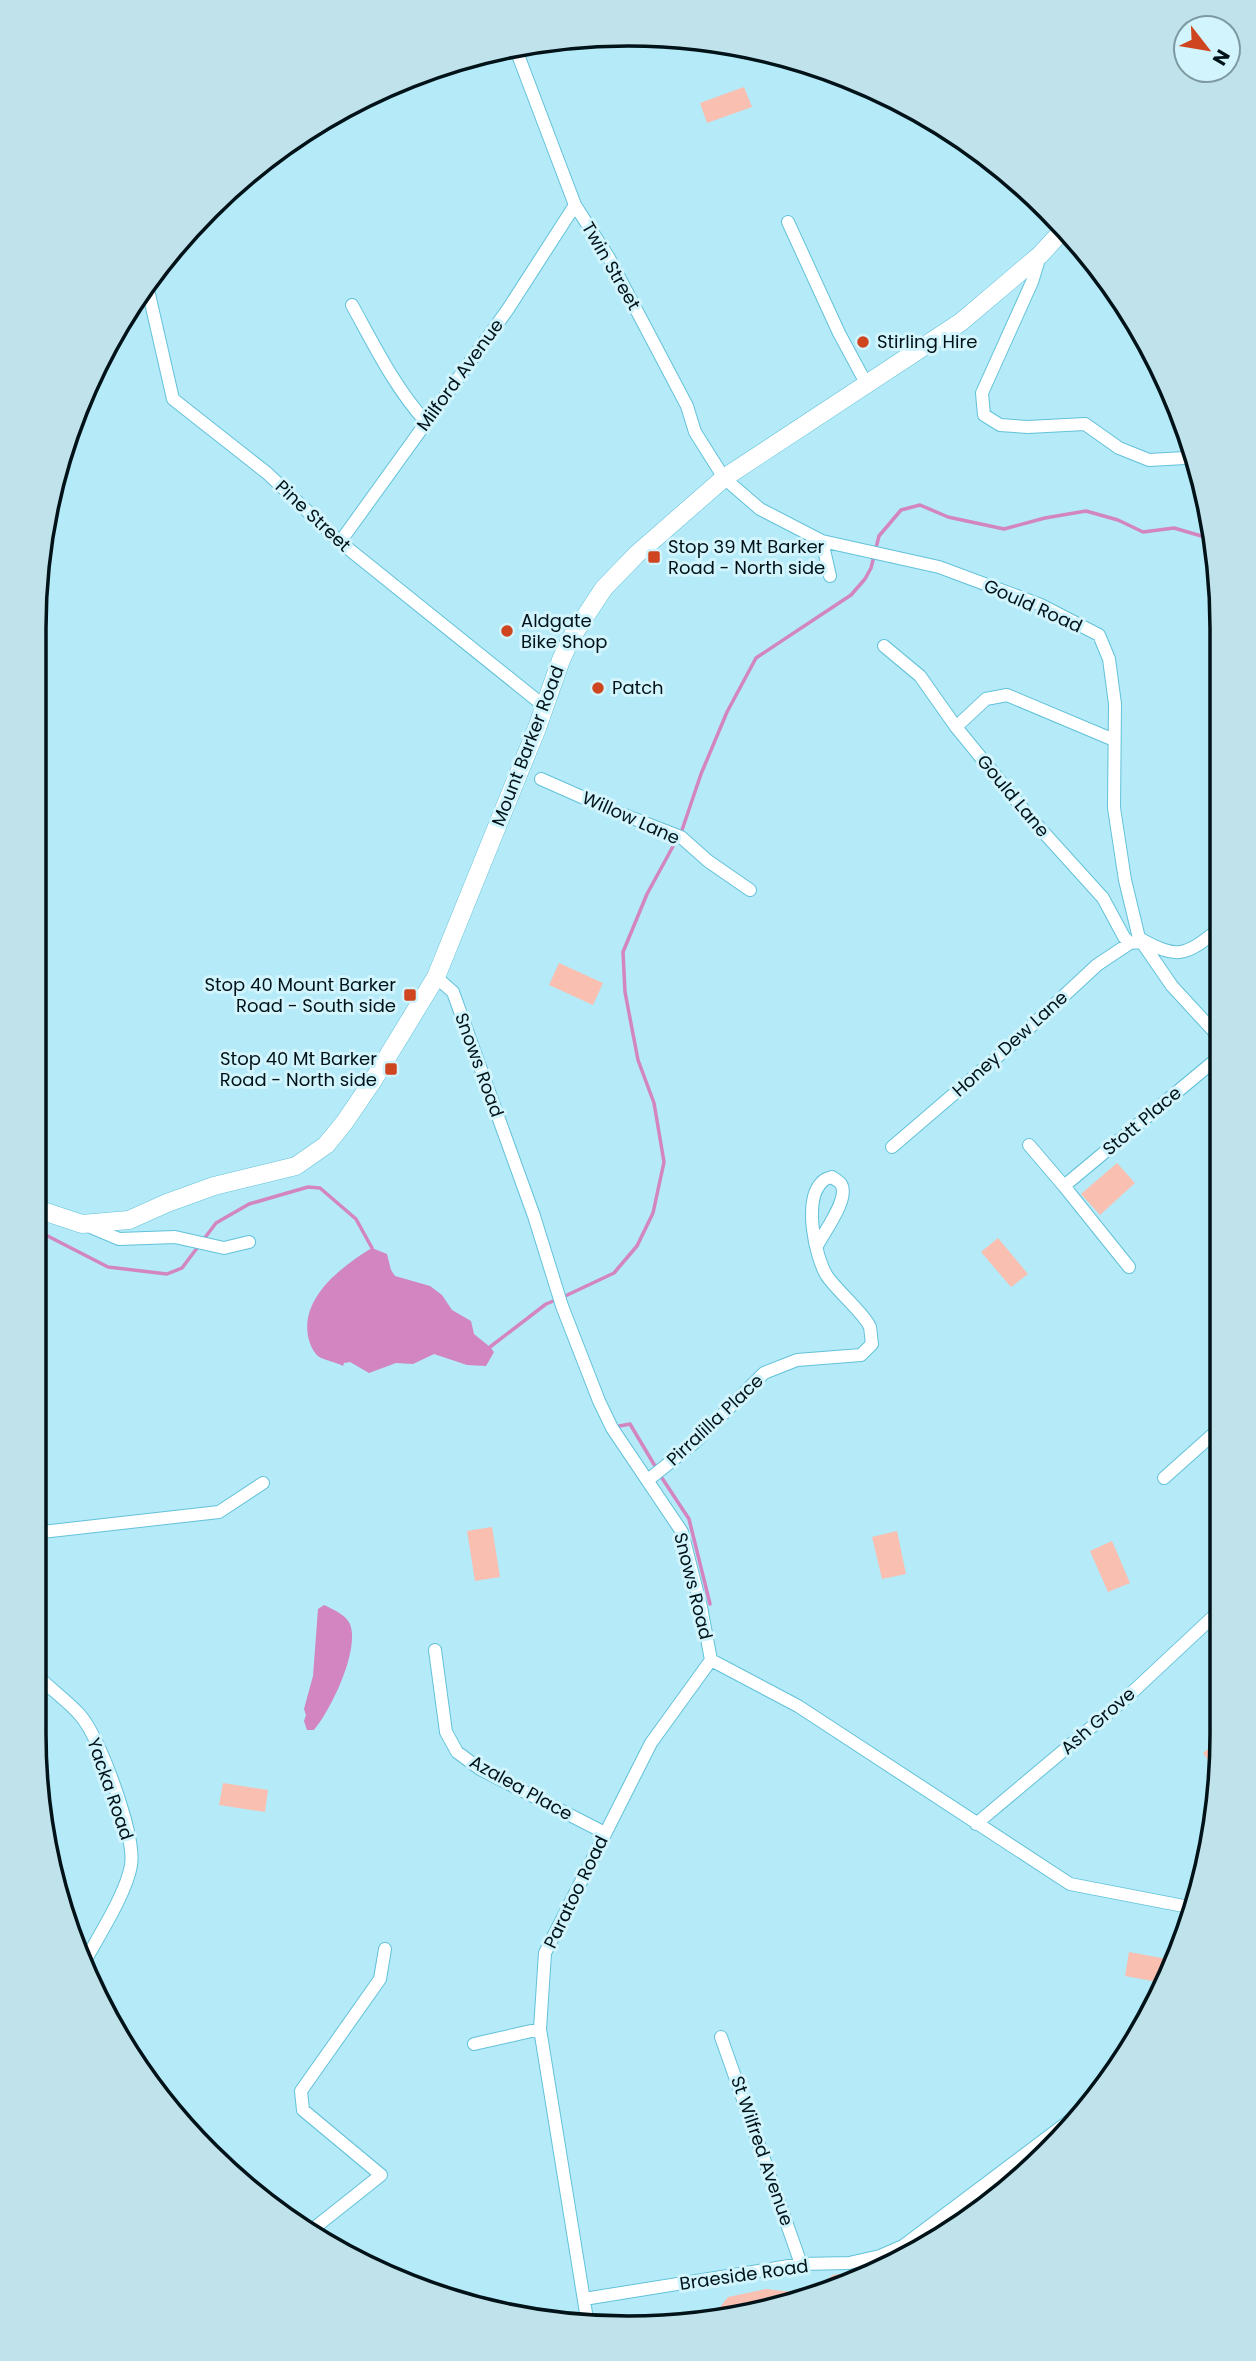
<svg xmlns="http://www.w3.org/2000/svg" width="1256" height="2361" viewBox="0 0 1256 2361" font-family="Poppins,sans-serif">
	<style>
		.green { fill: #f9bfb0 }
		.water { fill: #d285c0 }
		.lines { fill: none; stroke-linecap: round; stroke-linejoin: round }
		.stream { stroke: #d285c0; stroke-width: 3.5 }
		.minor-casing { stroke: #62c2d9; stroke-width: 14 }
		.primary-casing { stroke: #62c2d9; stroke-width: 19 }
		.minor { stroke: #fff; stroke-width: 12 }
		.primary { stroke: #fff; stroke-width: 18 }
		.poi-dot { fill: #ce451f; stroke: #d1f4fd; stroke-width: 2.5 }
		.labels { text-anchor: middle; stroke-width: 6; stroke-linejoin: round; paint-order: stroke }
		.street-label { font-size: 18px; fill: #011318; stroke: #d1f4fd }
		.poi-label { font-size: 18px; fill: #011318; stroke: #d1f4fd; text-anchor: start }
		.rim { fill: none; stroke: #011318; stroke-width: 3.5 }
	</style>
	<rect width="100%" height="100%" fill="#b5eaf8"/>
	<path class="green" d="M744 87 752 107 707 123 700 103Z
		M559 963 603 983 593 1005 549 985Z
		M1117 1163 1135 1183 1100 1215 1081 1194Z
		M998 1238 1028 1274 1011 1287 981 1252Z
		M492 1527 500 1577 475 1581 467 1531Z
		M897 1531 906 1574 882 1579 872 1537Z
		M1112 1541 1130 1583 1108 1592 1090 1551Z
		M1220 1740 1221 1741V1777L1203 1753Z
		M223 1783 268 1790 265 1812 219 1805Z
		M1129 1952 1172 1960 1163 1983 1125 1976Z
		M870 2270 871 2273 856 2282 823 2290 822 2283 833 2275Z
		M766 2289 793 2292 798 2296 714 2315 728 2297Z"/>
	<path class="water" d="M372 1248 387 1254 391 1270 395 1276 430 1286 442 1295 452 1310 471 1321 474 1334 490 1347 494 1352 486 1366 467 1365 434 1354 413 1364 396 1363 369 1373 350 1362 344 1363 343 1366C338 1363 321 1359 318 1356 313 1352 309 1342 308 1336 301 1297 342 1266 372 1248Z
		M324 1605C334 1610 345 1614 350 1624 360 1650 331 1710 314 1730H307L304 1721 306 1715 304 1709 313 1676 318 1609Z"/>
	<g class="lines">
		<path class="stream" d="M681 833 701 774 727 712 756 658 851 595 865 579 871 568 879 536 901 510 920 505 948 517 1004 529 1045 518 1086 511 1118 520 1143 532 1174 528 1215 540
			M34 1229 108 1267 167 1274 182 1268 216 1223 249 1204 308 1187 320 1188 356 1219 372 1248
			M563 1297 614 1273 637 1246 653 1213 664 1162 654 1103 638 1060 625 992 623 952 647 894 677 839
			M490 1347 546 1304 556 1300
			M614 1427 630 1424 655 1466
			M662 1478 689 1519 710 1604"/>
		<g class="minor-casing">
			<path id="minor" d="M515 47 575 205 609 258 687 406 695 432 724 478 760 509 822 541 939 567 1041 605 1099 635 1109 659 1115 704 1114 808 1125 880 1139 938 1172 986 1219 1037
				M788 222 839 333 867 385
				M1040 256 1032 282 982 393 984 415 1000 425 1028 427 1085 424 1119 448 1149 460 1185 458 1195 455
				M144 287 149 294 173 399 267 473 340 542 544 706
				M352 305C374 345 395 388 426 422
				M822 541 830 576
				M340 542 508 309 575 205
				M884 646 920 676 956 727 1028 815 1103 898 1124 937 1130 943 1141 942
				M956 727 986 699 1007 695 1114 740
				M541 779 609 809 681 837 708 861 750 890
				M1139 938C1178 960 1185 956 1219 929
				M436 977 453 992 534 1216 562 1306 599 1401 612 1428 682 1532 701 1607 711 1660 798 1706 1070 1884 1194 1908
				M1029 1145 1064 1186
				M892 1147 1011 1045 1097 965 1130 943
				M86 1225 119 1239 175 1237 224 1248 249 1242
				M1129 1267 1064 1186 1219 1057
				M1164 1478 1220 1428
				M648 1480 694 1443 764 1373 797 1360 861 1355 872 1344C871 1339 871 1332 870 1327 864 1313 837 1291 827 1276 815 1257 803 1200 822 1182 824 1179 828 1178 832 1177 833 1178 840 1182 841 1184 850 1198 824 1232 817 1246
				M33 1533 219 1512 263 1483
				M435 1650 446 1732 457 1752 480 1769 605 1833
				M33 1671C47 1687 66 1699 80 1715 100 1737 136 1836 131 1865 127 1892 98 1937 85 1961
				M976 1824 1125 1699 1217 1613
				M721 2037 801 2264
				M474 2044 540 2029
				M308 2233 381 2175 303 2110 301 2091 380 1979 385 1949
				M584 2299 801 2264 849 2263 880 2256 903 2246 1069 2121
				M587 2319 540 2029 545 1953 651 1743 711 1660"/>
		</g>
		<g class="primary-casing">
			<path id="primary" d="M34 1208 82 1224 129 1220 167 1203 214 1186 296 1166 326 1145 344 1123 372 1082 436 977 537 728 561 660 571 638 604 588 637 554 724 478 961 322 1040 255 1063 230"/>
		</g>
		<use href="#minor" class="minor"/>
		<use href="#primary" class="primary"/>
	</g>
	<g class="poi-dot">
		<circle cx="863" cy="342" r="7"/>
		<rect x="647" y="550" width="14" height="14" rx="3.5"/>
		<circle cx="507" cy="631" r="7"/>
		<circle cx="598" cy="688" r="7"/>
		<rect x="403" y="988" width="14" height="14" rx="3.5"/>
		<rect x="384" y="1062" width="14" height="14" rx="3.5"/>
	</g>
	<g class="labels">
		<g class="street-label">
			<text transform="translate(611 266) rotate(60)" y="6">Twin Street</text>
			<text transform="translate(460 375) rotate(-54)" y="6">Milford Avenue</text>
			<text transform="translate(313 516) rotate(43)" y="6">Pine Street</text>
			<text transform="translate(1033 606) rotate(24)" y="6">Gould Road</text>
			<text transform="translate(528 746) rotate(-69)" y="6">Mount Barker Road</text>
			<text transform="translate(1013 796) rotate(50)" y="6">Gould Lane</text>
			<text transform="translate(631 818) rotate(24)" y="6">Willow Lane</text>
			<text transform="translate(1010 1044) rotate(-42)" y="6">Honey Dew Lane</text>
			<text transform="translate(479 1065) rotate(70)" y="6">Snows Road</text>
			<text transform="translate(1142 1121) rotate(-40)" y="6">Stott Place</text>
			<text transform="translate(715 1420) rotate(-43)" y="6">Pirralilla Place</text>
			<text transform="translate(693 1586) rotate(76)" y="6">Snows Road</text>
			<text transform="translate(1098 1721) rotate(-41)" y="6">Ash Grove</text>
			<text transform="translate(521 1788) rotate(29)" y="6">Azalea Place</text>
			<text transform="translate(110 1789) rotate(71)" y="6">Yacka Road</text>
			<text transform="translate(576 1892) rotate(-64)" y="6">Paratoo Road</text>
			<text transform="translate(762 2151) rotate(71)" y="6">St Wilfred Avenue</text>
			<text transform="translate(744 2275) rotate(-8)" y="6">Braeside Road</text>
		</g>
		<g class="poi-label">
			<text x="877" y="348">Stirling Hire</text>
			<text x="668" y="553">Stop 39 Mt Barker<tspan x="668" dy="21">Road - North side</tspan></text>
			<text x="521" y="627">Aldgate<tspan x="521" dy="21">Bike Shop</tspan></text>
			<text x="612" y="694">Patch</text>
			<text x="396" y="991" text-anchor="end">Stop 40 Mount Barker<tspan x="396" dy="21">Road - South side</tspan></text>
			<text x="377" y="1065" text-anchor="end">Stop 40 Mt Barker<tspan x="377" dy="21">Road - North side</tspan></text>
		</g>
	</g>
	<path d="M0 0H1256V2361H0ZM628 46H628A582 582 0 0 1 1210 628V1734A582 582 0 0 1 628 2316H628A582 582 0 0 1 46 1734V628A582 582 0 0 1 628 46Z" fill="#c0e2eb" fill-rule="evenodd"/>
	<path class="rim" d="M628 46H628A582 582 0 0 1 1210 628V1734A582 582 0 0 1 628 2316H628A582 582 0 0 1 46 1734V628A582 582 0 0 1 628 46Z"/>
	<g transform="translate(1207 49) rotate(121)"><circle r="33" fill="#d1f4fd" stroke="#7e9aa1" stroke-width="2"/>
	<path d="M0-5L12 26L0 18L-12 26Z" fill="#ce451f"/>
	<text y="-10" font-size="19" font-weight="bold" text-anchor="middle" fill="#011318">N</text>
	</g>
</svg>
